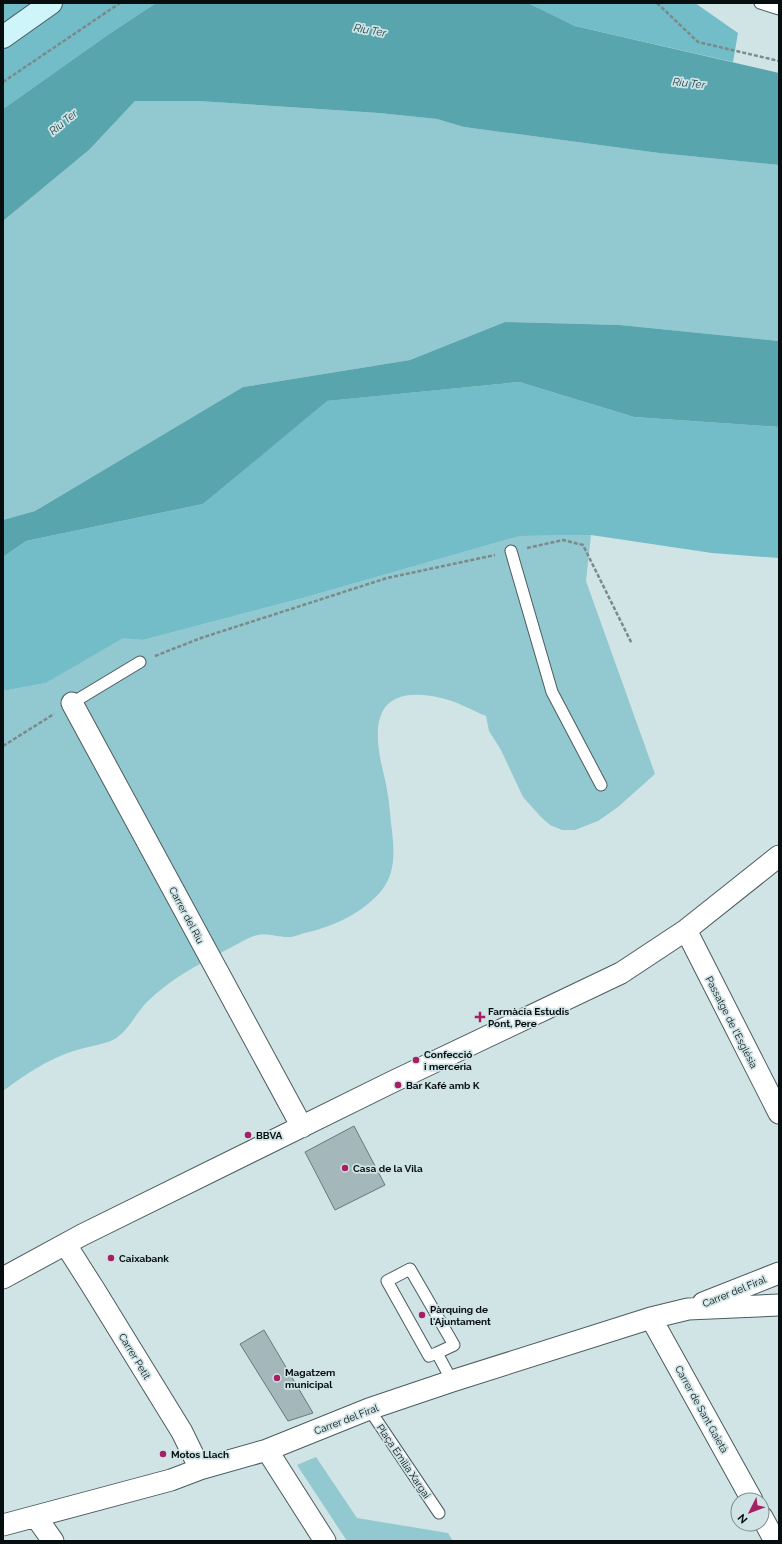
<svg xmlns="http://www.w3.org/2000/svg" width="782" height="1544" viewBox="0 0 782 1544" font-family="Raleway,sans-serif">
	<style>
		.green { fill: #92c8cf }
		.forest { fill: #72bdc7 }
		.water { fill: #59a5ae }
		.building { fill: #a4b7ba; stroke: #66787a }
		.lines { fill: none; stroke-linecap: round; stroke-linejoin: round }
		.lane-casing { stroke: #4b5c5f; stroke-width: 13 }
		.street-casing { stroke: #4b5c5f; stroke-width: 23 }
		.secondary-casing { stroke: #4b5c5f; stroke-width: 24 }
		.path { stroke: #7b8a8b; stroke-width: 2.5; stroke-dasharray: 4 2; stroke-linecap: butt }
		.lane { stroke: #fff; stroke-width: 11 }
		.street { stroke: #fff; stroke-width: 21 }
		.secondary { stroke: #cdf5fa; stroke-width: 22 }
		.poi-dot { fill: #a71e64; stroke: #d0e4e6; stroke-width: 1.5 }
		.labels { text-anchor: middle; stroke-width: 3.5; stroke-linejoin: round; paint-order: stroke }
		.street-label { font-size: 10px; fill: #070e0f; stroke: #d0e4e6 }
		.poi-label { font-size: 10px; font-weight: bold; fill: #070e0f; stroke: #d0e4e6; text-anchor: start }
		.water-label { font-size: 11px; font-style: italic; fill: #193e42; stroke: #d0e4e6 }
	</style>
	<rect width="100%" height="100%" fill="#d0e4e6"/>
	<path class="green" d="M135 101H198L379 113 437 119 464 127 659 153 779 165V341L620 325 505 322 410 360 243 387 35 511 3 520V221L89 150Z
		M591 535 586 581 655 774 618 807 598 821 575 830H562L550 825 541 817 523 797 501 750 489 731 486 716C471 710 457 701 441 698 397 688 372 701 379 750 380 763 385 776 387 790 389 801 390 812 391 823 394 846 397 871 382 890 363 913 336 925 309 932 303 933 297 936 291 937 277 938 269 932 254 936 245 939 236 945 228 949 199 964 170 979 147 1002 135 1014 129 1031 113 1040 102 1045 89 1046 77 1050 49 1058 26 1074 3 1091V691L46 683 123 637 143 640 303 598 520 536Z
		M316 1457 357 1518 448 1533 453 1541H347L297 1465Z"/>
	<path class="forest" d="M3 3H156L109 34 3 109Z
		M528 3H695L738 33 733 62 575 26Z
		M519 382 634 417 779 427V558L712 553 591 535 520 536 303 598 143 640 123 638 46 683 3 691V557L26 541 203 504 326 401Z"/>
	<path class="water" d="M156 3H528L575 26 779 73V165L659 153 464 127 437 119 379 113 198 101H135L89 150 3 221V109L109 34Z
		M505 322 620 325 779 341V427L634 417 519 382 327 401 203 504 26 541 3 557V520L35 511 243 387 410 360Z"/>
	<path class="building" d="M354 1126 385 1185 335 1210 305 1152Z
		M264 1330 313 1413 288 1421 240 1344Z"/>
	<g class="lines">
		<g class="lane-casing">
			<path id="lane" d="M760 3 779 9
				M511 551 552 692 601 785
				M72 703 140 662
				M437 1353 454 1345 410 1269 387 1281 429 1356 437 1353 452 1381
				M369 1409 439 1513"/>
		</g>
		<g class="street-casing">
			<path id="street" d="M72 703 302 1127
				M686 930 779 1113
				M66 1245 94 1289 182 1432 200 1469
				M3 1278 82 1235 392 1082 621 973 686 930 779 856
				M703 1303 779 1273
				M651 1318 752 1500
				M267 1450 325 1541
				M36 1517 53 1541
				M762 1517 775 1541
				M3 1525 171 1480 200 1469 267 1450 369 1409 452 1381 651 1318 688 1309 779 1305"/>
		</g>
		<g class="secondary-casing">
			<path id="secondary" d="M3 37 51 3"/>
		</g>
		<path class="path" d="M657 3 698 42 779 61
			M3 82 120 3
			M527 548 563 540 583 545 632 644
			M155 656 201 638 387 578 495 555
			M3 746 54 714"/>
		<use href="#lane" class="lane"/>
		<use href="#street" class="street"/>
		<use href="#secondary" class="secondary"/>
	</g>
	<g class="poi-dot">
		<path d="M478 1011h4v4h4v4h-4v4h-4v-4h-4v-4h4z"/>
		<circle cx="416" cy="1060" r="4"/>
		<circle cx="398" cy="1085" r="4"/>
		<circle cx="248" cy="1135" r="4"/>
		<circle cx="345" cy="1168" r="4"/>
		<circle cx="111" cy="1258" r="4"/>
		<circle cx="422" cy="1315" r="4"/>
		<circle cx="277" cy="1378" r="4"/>
		<circle cx="163" cy="1454" r="4"/>
	</g>
	<g class="labels">
		<g class="street-label">
			<text transform="translate(187 915) rotate(62)" y="4">Carrer del Riu</text>
			<text transform="translate(732 1022) rotate(63)" y="4">Passatge de l'Església</text>
			<text transform="translate(734 1291) rotate(-22)" y="4">Carrer del Firal</text>
			<text transform="translate(135 1356) rotate(59)" y="4">Carrer Petit</text>
			<text transform="translate(702 1409) rotate(61)" y="4">Carrer de Sant Gaietà</text>
			<text transform="translate(346 1419) rotate(-21)" y="4">Carrer del Firal</text>
			<text transform="translate(404 1461) rotate(56)" y="4">Plaça Emilia Xargai</text>
		</g>
		<g class="poi-label">
			<text x="488" y="1015">Farmàcia Estudis<tspan x="488" dy="12">Pont, Pere</tspan></text>
			<text x="424" y="1058">Confecció<tspan x="424" dy="12">i merceria</tspan></text>
			<text x="406" y="1089">Bar Kafé amb K</text>
			<text x="256" y="1139">BBVA</text>
			<text x="353" y="1172">Casa de la Vila</text>
			<text x="119" y="1262">Caixabank</text>
			<text x="430" y="1313">Pàrquing de<tspan x="430" dy="12">l'Ajuntament</tspan></text>
			<text x="285" y="1376">Magatzem<tspan x="285" dy="12">municipal</tspan></text>
			<text x="171" y="1458">Motos Llach</text>
		</g>
		<g class="water-label">
			<text transform="translate(370 30) rotate(10)" y="4">Riu Ter</text>
			<text transform="translate(689 83) rotate(6)" y="4">Riu Ter</text>
			<text transform="translate(63 122) rotate(-40)" y="4">Riu Ter</text>
		</g>
	</g>
	<rect width="782" height="1544" fill="none" stroke="#070e0f" stroke-width="8"/>
	<g transform="translate(750 1512) rotate(228)"><circle r="19" fill="#d0e4e6" stroke="#808e90"/>
	<path d="M0-3L7 15L0 10L-7 15Z" fill="#a71e64"/>
	<text y="-6" font-size="11" font-weight="bold" text-anchor="middle" fill="#070e0f">N</text>
	</g>
</svg>
